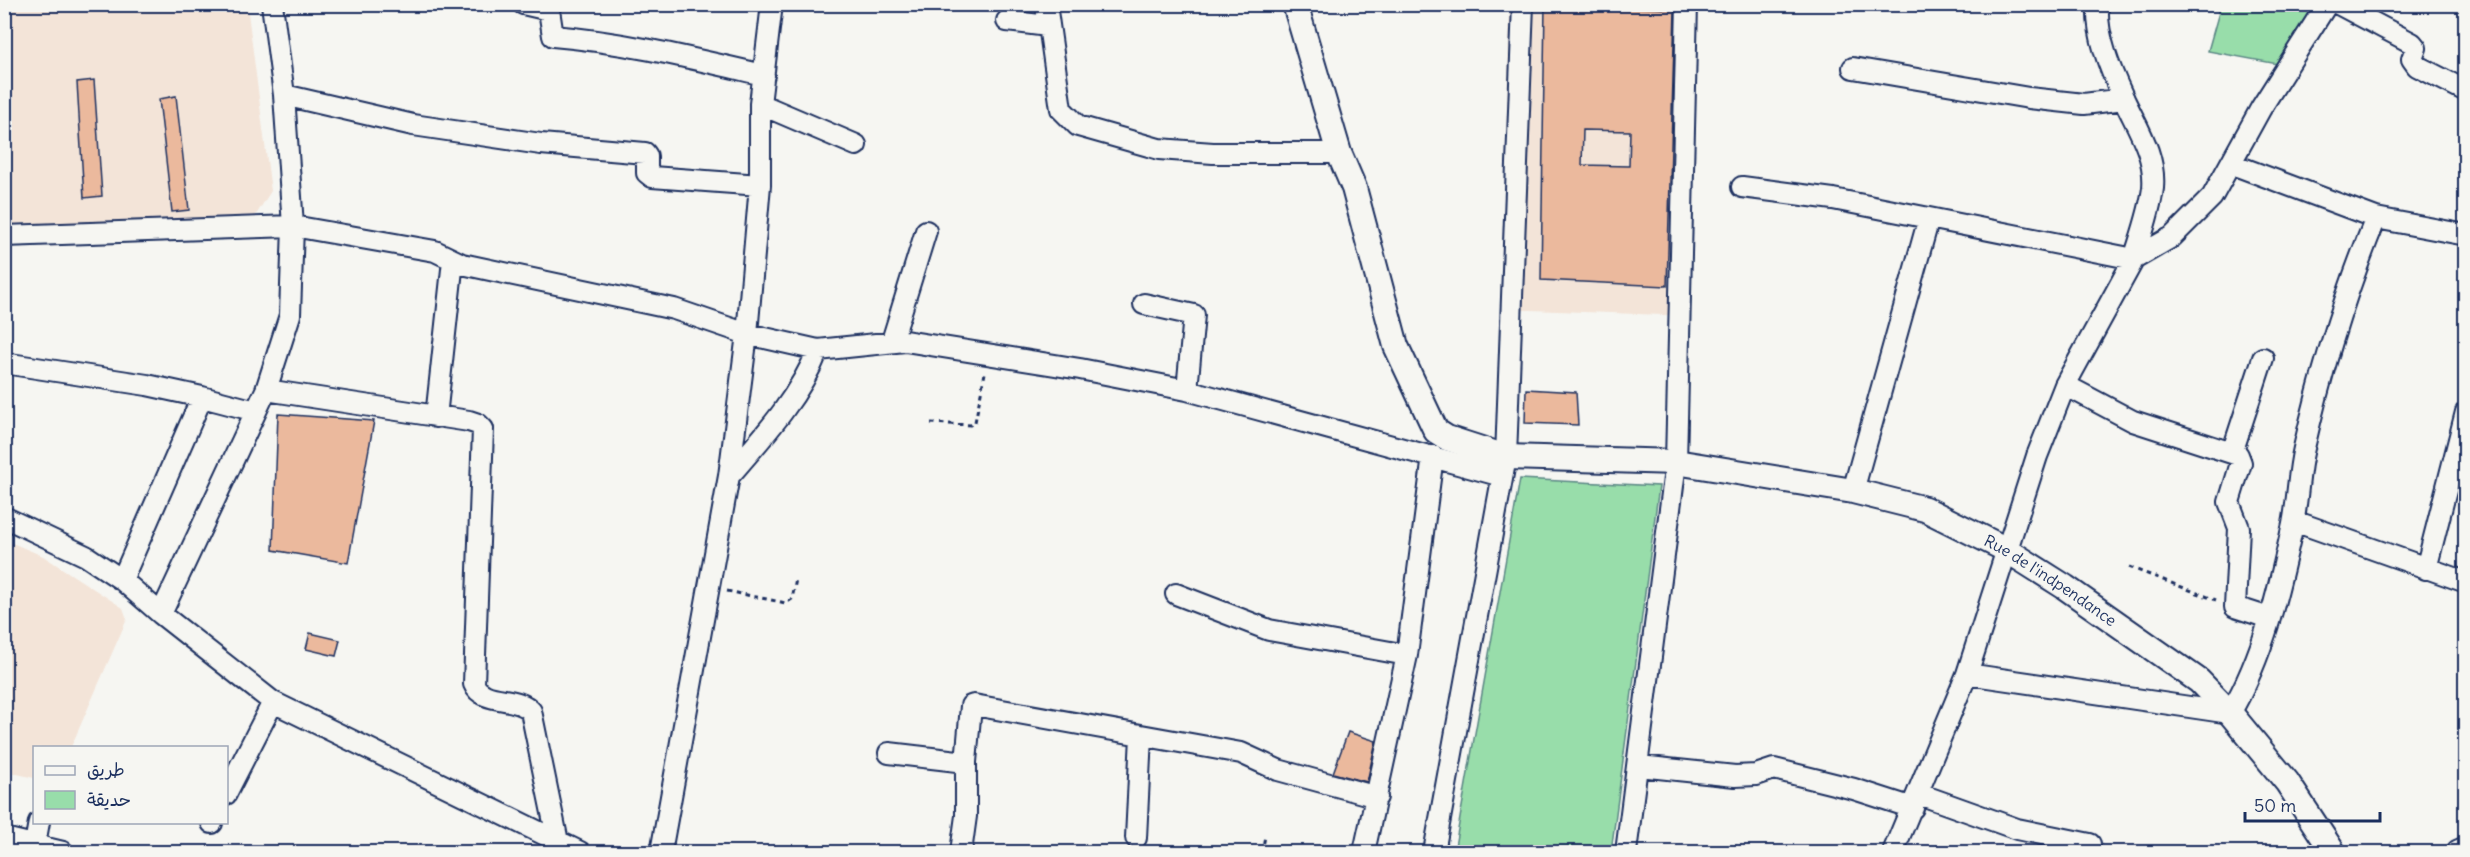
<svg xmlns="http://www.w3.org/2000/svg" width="2470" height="857" viewBox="0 0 2470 857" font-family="Delius,'Playpen Sans Arabic',sans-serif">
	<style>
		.built { fill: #f3e4d8 }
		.green { fill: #98ddaa; stroke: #5a8684; stroke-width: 1.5 }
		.building { fill: #ebb99d; stroke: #1b2f5e; stroke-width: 1.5; fill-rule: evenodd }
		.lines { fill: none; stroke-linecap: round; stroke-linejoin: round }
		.minor-casing { stroke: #1b2f5e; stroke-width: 24 }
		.tertiary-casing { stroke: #1b2f5e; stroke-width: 28 }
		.path { stroke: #1b2f5e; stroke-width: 3; stroke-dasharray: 4.5 4.5; stroke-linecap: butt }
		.minor { stroke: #f6f6f2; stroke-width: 20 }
		.tertiary { stroke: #f6f6f2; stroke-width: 24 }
		.labels { text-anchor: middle; stroke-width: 5; stroke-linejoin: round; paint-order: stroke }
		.street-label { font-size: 16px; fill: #1b2f5e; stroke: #f6f6f2 }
	</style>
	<rect width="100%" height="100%" fill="#f6f6f2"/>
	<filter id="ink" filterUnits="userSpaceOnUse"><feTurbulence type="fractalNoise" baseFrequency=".0167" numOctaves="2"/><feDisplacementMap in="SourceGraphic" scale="12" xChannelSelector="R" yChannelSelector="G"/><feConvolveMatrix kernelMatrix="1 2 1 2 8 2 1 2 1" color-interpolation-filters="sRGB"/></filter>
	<g filter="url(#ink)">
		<path class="built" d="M4 5H247L271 191 254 218 5 228Z
			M1510 5H1699L1690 316 1501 309Z
			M5 540 43 556 123 608 127 619 71 747 34 748V778L5 771Z"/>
		<path class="green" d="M2221 5H2323L2283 65 2208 51Z
			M1520 479 1659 486 1611 852H1454Z"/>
		<path class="building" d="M1545 4 1675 9 1667 286 1541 280ZM1583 130 1630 131 1629 166 1582 165Z
			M94 80 102 196 84 198 77 82Z
			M176 96 189 210 172 212 159 99Z
			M1526 389 1576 392 1578 425 1525 423Z
			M278 414 374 421 348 563 273 550Z
			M310 633 340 640 336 656 306 649Z
			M1348 732 1376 741 1367 782 1333 773Z"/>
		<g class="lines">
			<g class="minor-casing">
				<path id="minor" d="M523 4 549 10 553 36C625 42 694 59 764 75
					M1046 4 1061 109 1078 126 1159 149 1213 153H1339
					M2338 4 2412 43 2416 48 2412 59 2417 66 2466 91
					M1007 21 1048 26
					M1853 68 2029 98 2084 104 2124 99
					M284 95 413 125 541 144 645 153 647 156V173L652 177 760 185
					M760 104 856 145
					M2232 164 2376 218 2466 235
					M1742 187 1833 199 1929 218
					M4 236 293 226 435 251 462 264 674 309 747 334 818 350 905 341 1080 369 1187 390 1502 476
					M1144 304 1194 315 1187 390
					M892 341 926 231
					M4 363 147 385 202 397
					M2065 385 2133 421 2238 455 2241 463 2229 502 2239 528 2235 607 2269 618
					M266 390 469 421 478 424 483 429 474 684C482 705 518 695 531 711L558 842
					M436 417 453 260
					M2232 453 2263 358
					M729 476C763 437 799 398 818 350
					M1853 491 1929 218 2134 259C2141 236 2150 212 2153 188 2156 154 2136 126 2123 97 2110 69 2096 36 2098 4
					M4 517 86 556 122 580 161 614 266 390 290 315 293 226 284 95 272 4
					M2294 521 2466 582
					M2426 569 2466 412
					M122 580 202 397 256 411
					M1176 594 1269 630 1407 655
					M161 614 273 702 580 852
					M1967 674 2230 713C2264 656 2279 589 2293 524 2298 499 2298 473 2304 448 2322 368 2345 293 2376 218
					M889 753 966 762V816L961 852
					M966 762 971 706 974 705 1241 753 1278 770 1377 797
					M1639 766 1735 776 1756 775 1774 769 1854 789 1913 808
					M226 794 273 702
					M1919 794 2017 829 2090 844
					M212 823V822
					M4 838 63 852
					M1136 838 1141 736
					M35 844 39 822
					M661 852 729 476 747 334 760 185V104L772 4
					M1364 852 1407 655 1433 456
					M1434 852 1506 457 1523 4
					M1626 852 1676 462 1687 4
					M1893 852 1967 674 2037 456 2065 385 2134 259 2172 237 2212 197 2261 108 2327 4"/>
			</g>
			<g class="tertiary-casing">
				<g id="tertiary">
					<path id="s1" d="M1295 4 1339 153 1354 188 1396 346 1436 431 1447 438 1506 457 1676 462 1853 491 1925 509 2005 549 2065 587 2199 681 2230 713 2287 782 2333 852"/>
					<path d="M2459 852 2466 849"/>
				</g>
			</g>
			<path class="path" d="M931 423 970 425 975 422 985 373
				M2129 567 2216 600
				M727 591 786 603 792 599 796 579
				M1262 852 1265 836"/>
			<use href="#minor" class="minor"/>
			<use href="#tertiary" class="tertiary"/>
		</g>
	</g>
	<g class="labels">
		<g class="street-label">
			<text dy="6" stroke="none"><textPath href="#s1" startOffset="1094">Rue de l'indpendance</textPath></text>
		</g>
	</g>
	<rect width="2470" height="857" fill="none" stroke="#f6f6f2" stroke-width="24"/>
	<rect x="12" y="12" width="2446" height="833" fill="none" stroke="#1b2f5e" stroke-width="2" filter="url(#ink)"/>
	<rect x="33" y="746" width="195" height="78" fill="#f6f6f2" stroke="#9ea6b7" stroke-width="1.5"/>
	<rect x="45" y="766" width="30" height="9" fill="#f6f6f2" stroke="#9ea6b7" stroke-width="1.5"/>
	<text x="87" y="776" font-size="18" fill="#1b2f5e">طريق</text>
	<rect x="45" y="791" width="30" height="18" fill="#98ddaa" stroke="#9ea6b7" stroke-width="1.5"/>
	<text x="87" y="806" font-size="18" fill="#1b2f5e">حديقة</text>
	<path d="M2245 812v9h135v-9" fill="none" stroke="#1b2f5e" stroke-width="3"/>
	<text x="2254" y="812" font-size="18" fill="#1b2f5e" stroke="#f6f6f2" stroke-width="4.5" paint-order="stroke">50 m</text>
</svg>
